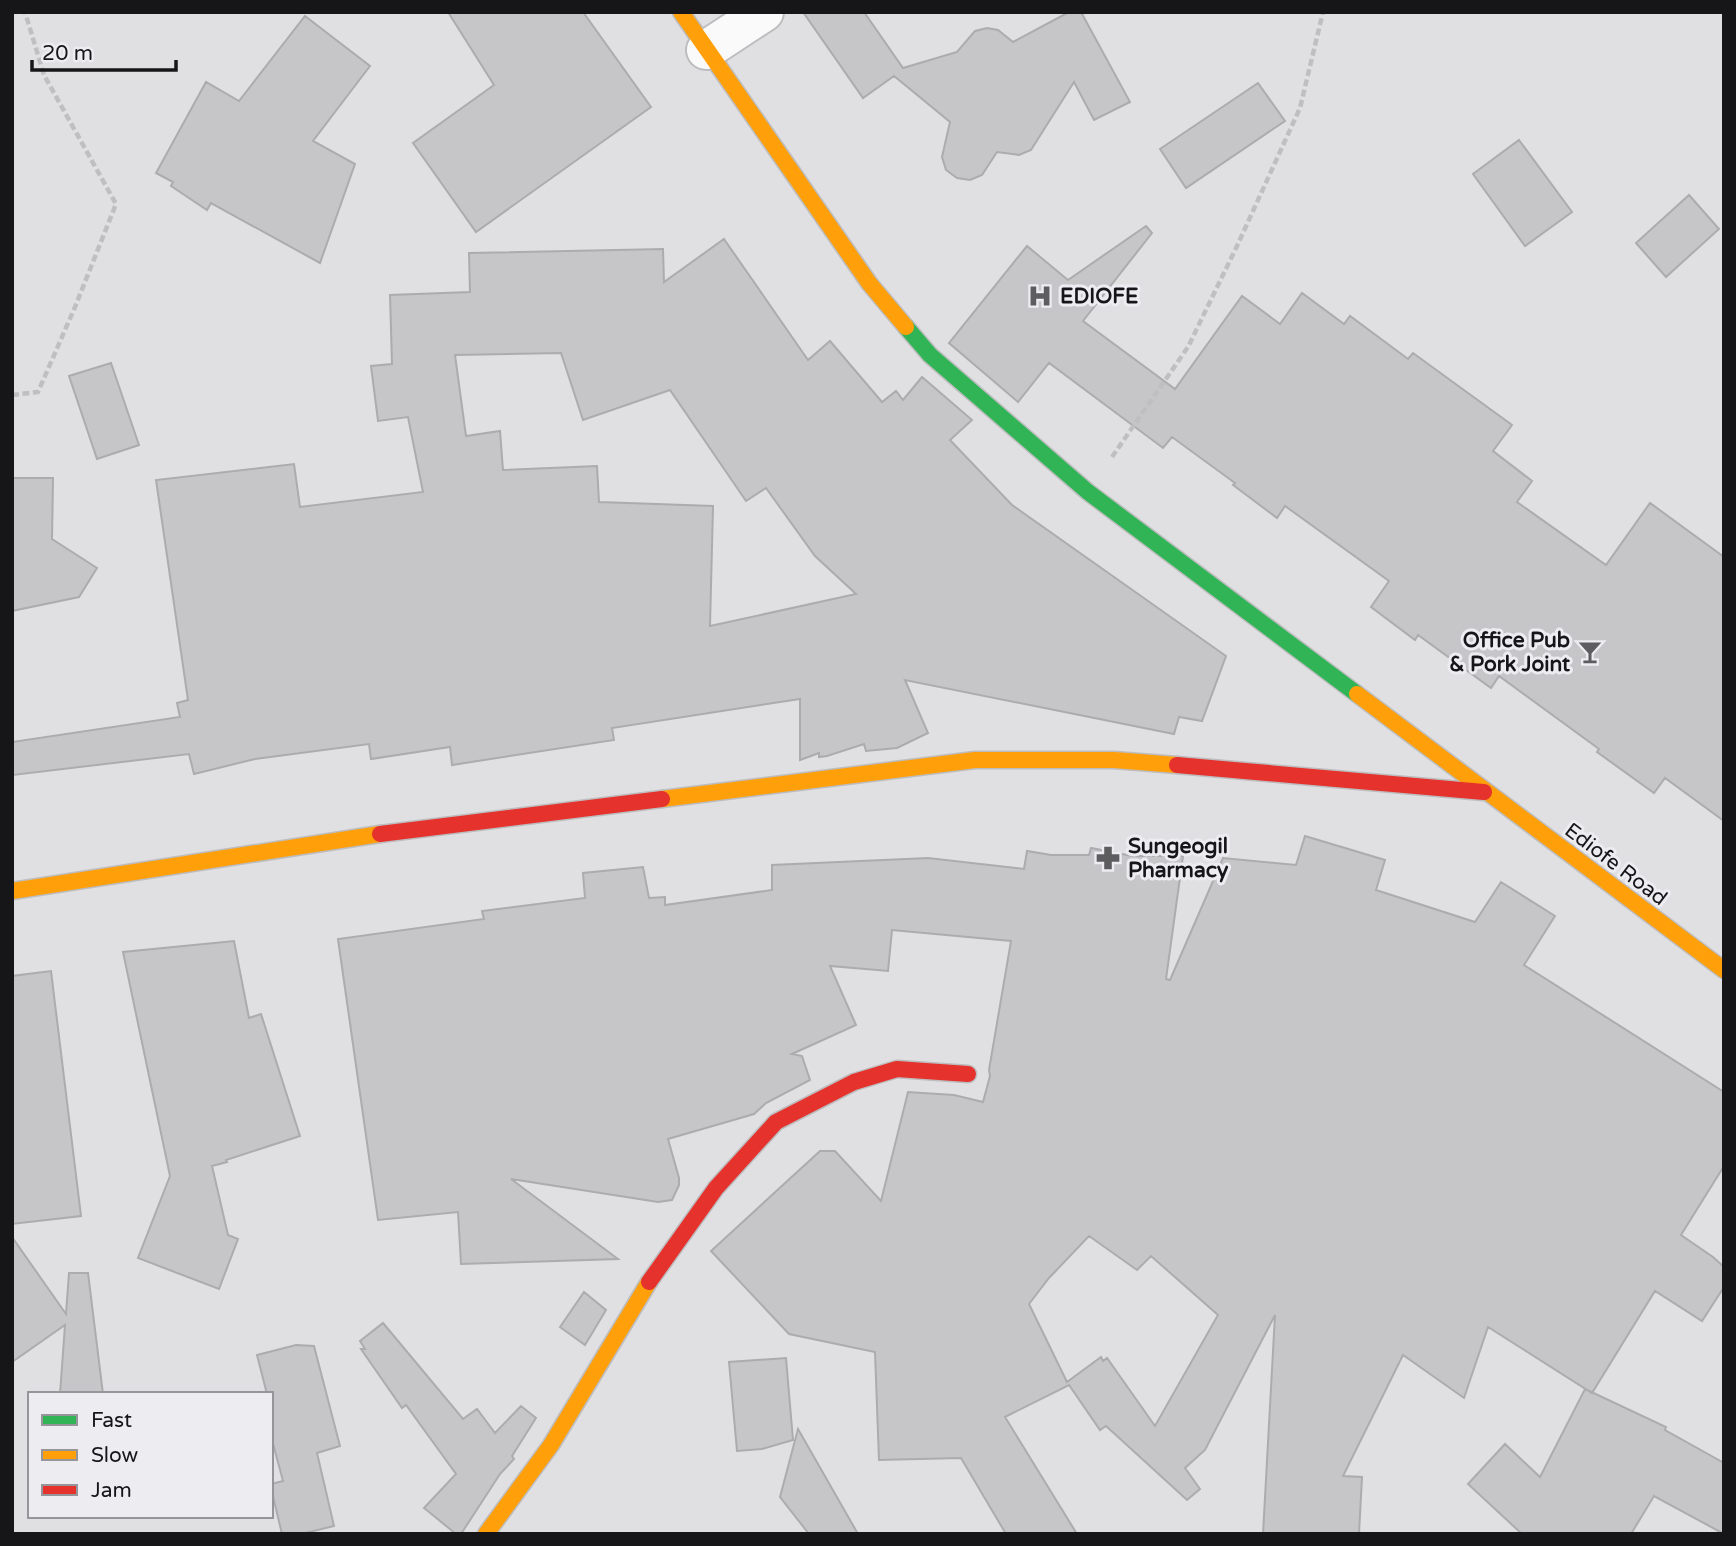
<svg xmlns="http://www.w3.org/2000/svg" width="1736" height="1546" viewBox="0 0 1736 1546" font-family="'Varela Round',sans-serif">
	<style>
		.building { fill: #c6c6c8; stroke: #acacae; stroke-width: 2; fill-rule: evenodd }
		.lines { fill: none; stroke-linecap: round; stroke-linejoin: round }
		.street-casing { stroke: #bdbdbf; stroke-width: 42 }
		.fast-casing { stroke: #bdbdbf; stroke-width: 19 }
		.slow-casing { stroke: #bdbdbf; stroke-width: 19 }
		.jam-casing { stroke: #bdbdbf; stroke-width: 19 }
		.path { stroke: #bfbfc1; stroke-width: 4.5; stroke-dasharray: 7 3.5; stroke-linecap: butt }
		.street { stroke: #fafafb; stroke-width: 38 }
		.fast { stroke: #30b455; stroke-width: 16 }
		.slow { stroke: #ff9f0a; stroke-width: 16 }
		.jam { stroke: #e5322d; stroke-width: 16 }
		.labels { text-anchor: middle; stroke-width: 6; stroke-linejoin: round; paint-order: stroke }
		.poi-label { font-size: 21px; font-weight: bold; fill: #161618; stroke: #ececf1; text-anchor: start }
		.street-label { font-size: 21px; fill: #161618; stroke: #ececf1 }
	</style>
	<rect width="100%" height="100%" fill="#e0e0e3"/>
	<path class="building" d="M448 12H583L651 107 476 232 413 143 494 85Z
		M803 12H864L903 68 957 52 975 31 987 28 998 30 1013 42 1069 12H1081L1130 102 1094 120 1074 82 1031 150 1019 155 997 152 982 175 970 180 957 178 946 170 942 157 950 122 894 76 863 98Z
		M305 16 370 66 313 141 355 164 320 263 211 203 207 210 171 186 173 182 156 173 206 82 239 101Z
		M1258 83 1285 121 1186 188 1160 149Z
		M1519 140 1572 212 1525 246 1473 174Z
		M1689 195 1719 229 1666 277 1636 243Z
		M1146 226 1152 233 1083 321 1175 389 1242 296 1280 324 1302 293 1344 324 1350 316 1408 359 1413 353 1512 425 1493 451 1532 481 1517 502 1606 565 1650 503 1724 557V821L1665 778 1654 793 1597 752 1599 749 1499 676 1491 688 1418 635 1415 640 1371 607 1389 581 1285 506 1277 518 1233 485 1235 483 1172 437 1163 448 1049 363 1018 402 949 343 1027 246 1068 280Z
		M724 239 808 360 830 341 882 402 896 391 903 400 922 377 972 420 950 440 1012 505 1226 656 1202 721 1179 717 1174 734 905 680 928 733 897 748 866 751 864 744 827 756 819 757V753L800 760V699L612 728 614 740 452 765 450 747 371 759 369 744 255 759 194 774 189 754 13 775 12 742 180 717 177 703 188 700 156 480 294 464 300 507 423 492 408 417 378 421 371 366 392 364 390 295 470 292 469 253 663 249 664 282ZM561 353 583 420 670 390 746 501 766 488 815 556 856 594 710 626 713 506 599 502 597 466 503 470 500 431 466 436 455 355Z
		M111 363 139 445 97 459 69 376Z
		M12 478H53L52 539 97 568 79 597 12 611Z
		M1305 836 1385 860 1376 890 1475 922 1501 882 1555 916 1524 965 1724 1092V1166L1681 1235 1713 1257 1724 1267V1287L1702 1321 1655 1291 1592 1393 1488 1327 1464 1398 1403 1355 1343 1476 1362 1477 1359 1534H1263L1275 1315 1205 1450 1185 1468 1200 1489 1187 1500 1106 1426 1100 1430 1069 1385 1005 1417 1077 1534H1006L961 1458 879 1460 875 1352 789 1334 711 1251 820 1151H835L881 1201 908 1092 954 1095 983 1102 990 1076 989 1070 1011 941 892 930 888 971 830 966 856 1025 792 1054 802 1056 810 1080 766 1103 754 1114 668 1139 679 1178V1185L672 1200 658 1202 511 1179 618 1259 461 1264 458 1212 378 1220 338 939 484 919 482 911 585 898 583 873 643 867 649 898 665 897V905L772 890V865L928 858 1024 869 1027 851 1051 855H1089L1091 848 1132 856H1183L1166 979 1170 980 1223 858 1296 865ZM1089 1236 1137 1270 1151 1256 1218 1315 1155 1426 1107 1358 1103 1361 1101 1357 1067 1382 1029 1304 1049 1278Z
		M234 941 249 1018 261 1014 300 1136 226 1160 227 1162 212 1166 228 1235 238 1239 219 1289 138 1258 170 1176 123 952Z
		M51 971 81 1216 12 1224V976Z
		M12 1237 66 1314 69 1273H88L103 1394H60L65 1325 12 1362Z
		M584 1292 606 1310 585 1345 560 1327Z
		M383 1323 463 1419 477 1409 495 1433 521 1406 536 1418 512 1456 514 1459 500 1474 461 1534H456L424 1508 456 1474 406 1405 402 1408 361 1349H365L360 1341Z
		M296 1345 314 1346 340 1446 317 1453 334 1526 301 1534H282L271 1488V1484L283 1481 271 1436V1394H267L257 1355Z
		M786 1358 793 1440 762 1449 737 1451 729 1362Z
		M1585 1389 1666 1427 1665 1430 1724 1463V1534L1654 1496 1631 1534H1522L1468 1484 1505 1444 1540 1477Z
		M798 1429 858 1534H809L780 1497Z"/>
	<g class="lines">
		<g class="street-casing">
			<path id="street" d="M706 50 764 12"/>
		</g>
		<g class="fast-casing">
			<path id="fast" d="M906 327 930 355 1088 492 1357 694"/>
		</g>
		<g class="slow-casing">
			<path id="slow" d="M681 12 869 283 906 327
				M1357 694 1724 970
				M662 799 975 760H1114L1177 765
				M12 891 380 834
				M486 1534 551 1445 649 1282"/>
		</g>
		<g class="jam-casing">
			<path id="jam" d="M1177 765 1484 792
				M380 834 662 799
				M649 1282 716 1188 776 1122 854 1082 897 1069 968 1074"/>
		</g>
		<path class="path" d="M12 395 38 392 75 307 116 204 44 75 25 12
			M1112 457 1188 347 1237 246 1300 108 1323 12"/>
		<use href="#street" class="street"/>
		<use href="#fast" class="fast"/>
		<use href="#slow" class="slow"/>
		<use href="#jam" class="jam"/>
	</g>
	<defs>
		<g id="hospital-bare" transform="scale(1.89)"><path d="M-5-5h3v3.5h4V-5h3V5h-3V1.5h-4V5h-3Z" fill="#5d5d5f" stroke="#ececf1" stroke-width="2.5" paint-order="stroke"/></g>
		<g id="bar-bare" transform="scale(1.89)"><path d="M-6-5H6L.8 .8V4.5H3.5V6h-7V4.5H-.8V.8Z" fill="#5d5d5f" stroke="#ececf1" stroke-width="2.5" paint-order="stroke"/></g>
		<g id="pharmacy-bare" transform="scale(1.89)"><path d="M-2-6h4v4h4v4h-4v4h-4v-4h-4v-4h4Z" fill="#5d5d5f" stroke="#ececf1" stroke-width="2.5" paint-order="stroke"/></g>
	</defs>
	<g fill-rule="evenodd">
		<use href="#hospital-bare" x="1040" y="296"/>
		<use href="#bar-bare" x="1590" y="652"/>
		<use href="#pharmacy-bare" x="1108" y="858"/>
	</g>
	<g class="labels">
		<g class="poi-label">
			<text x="1060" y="303">EDIOFE</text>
			<text x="1570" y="647" text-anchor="end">Office Pub<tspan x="1570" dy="24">&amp; Pork Joint</tspan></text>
			<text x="1128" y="853">Sungeogil<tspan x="1128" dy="24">Pharmacy</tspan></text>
		</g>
		<g class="street-label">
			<text transform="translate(1616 864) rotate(37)" y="7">Ediofe Road</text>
		</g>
	</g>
	<rect width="1736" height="1546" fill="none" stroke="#161618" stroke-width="28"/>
	<rect x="28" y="1392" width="245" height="126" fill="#ececf1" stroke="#96969a" stroke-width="2"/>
	<rect x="42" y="1415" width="35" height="10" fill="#30b455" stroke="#96969a" stroke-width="2"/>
	<text x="91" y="1427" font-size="21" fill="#161618">Fast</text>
	<rect x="42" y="1450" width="35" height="10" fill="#ff9f0a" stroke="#96969a" stroke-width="2"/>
	<text x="91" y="1462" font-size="21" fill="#161618">Slow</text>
	<rect x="42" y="1485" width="35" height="10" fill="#e5322d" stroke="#96969a" stroke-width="2"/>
	<text x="91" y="1497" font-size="21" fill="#161618">Jam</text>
	<path d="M32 60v10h144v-10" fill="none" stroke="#161618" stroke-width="3.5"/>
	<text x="42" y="60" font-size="21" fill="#161618" stroke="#ececf1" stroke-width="5" paint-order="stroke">20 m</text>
</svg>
